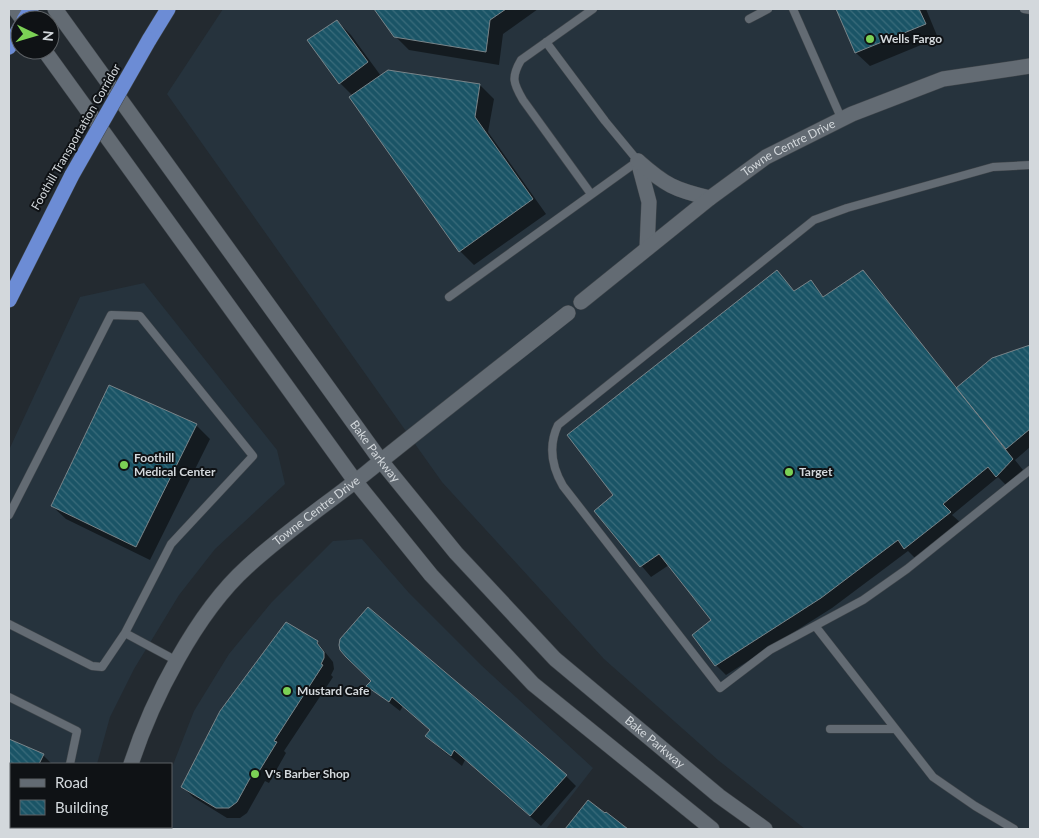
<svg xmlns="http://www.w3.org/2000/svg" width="1039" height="838" viewBox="0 0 1039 838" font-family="Lato,sans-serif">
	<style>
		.built { fill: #26333d }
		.shadow { fill: #0007 }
		.building { fill: url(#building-back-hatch); stroke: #798489 }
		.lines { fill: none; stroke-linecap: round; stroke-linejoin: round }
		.service-casing { stroke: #40464b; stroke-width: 9 }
		.secondary-casing { stroke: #40464b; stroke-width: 16 }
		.motorway-casing { stroke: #40464b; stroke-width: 16 }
		.service { stroke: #636b73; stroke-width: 8 }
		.secondary { stroke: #636b73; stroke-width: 15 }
		.motorway { stroke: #6c8cd5; stroke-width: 15 }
		.motorway-bridge-casing { stroke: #40464b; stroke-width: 16; stroke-linecap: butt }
		.motorway-bridge { stroke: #6c8cd5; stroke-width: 15 }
		.poi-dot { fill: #7cd155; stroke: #0f1215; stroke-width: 2 }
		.labels { text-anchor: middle; stroke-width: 4; stroke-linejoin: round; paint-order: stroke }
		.poi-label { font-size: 12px; font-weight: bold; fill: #d3d8dc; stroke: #0f1215; text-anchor: start }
		.street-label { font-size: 12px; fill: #d3d8dc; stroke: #0f1215 }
	</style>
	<defs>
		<pattern id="building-back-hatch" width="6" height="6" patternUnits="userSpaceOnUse" patternTransform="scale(1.25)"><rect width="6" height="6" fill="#1a5466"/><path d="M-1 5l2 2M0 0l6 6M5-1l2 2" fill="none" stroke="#3a6c7b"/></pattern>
	</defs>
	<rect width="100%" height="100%" fill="#232a30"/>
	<path class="built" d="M223 9H1030V829H805L718 760 604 659 442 482 167 94Z
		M144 283 277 450 285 484 215 549 179 595 134 669 110 717 97 764H11V827H79V829H9V450L80 297Z
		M362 539 409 593 481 665 593 768 546 829H169L167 827H171V770L194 711 229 654 271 603 333 541Z"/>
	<path class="shadow" d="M375 9H538L503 34 499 65 409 50 395 36Z
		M837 9H926L938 38 870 66 856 53Z
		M337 21 351 35 381 76 480 85 494 99 488 132 546 214 474 265 460 251 353 96 340 83Z
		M863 271 957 388 993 359 1030 347V447L1015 460 1023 470 1007 486 998 477 952 515 961 523 916 559 908 551 832 608 726 675 716 665 713 620 669 565 651 577 595 511 615 495 777 272 795 291 810 282 825 298Z
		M196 425 210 439 150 560 66 519 52 506Z
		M317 642 333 662 334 669 331 675 333 677 284 751 286 753 269 783 265 781 247 813 240 818H227L193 797 183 787Z
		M368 686 566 776 576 786 541 826 465 760 462 766 437 746 427 736 431 731 403 706 400 711Z
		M9 741 43 755 52 764H11V819L9 818Z
		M589 802 624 829H567Z"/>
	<path class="building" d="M374 9H506L490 20 486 52 394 37Z
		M836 9H919L926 24 855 53Z
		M337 20 368 62 339 84 307 40Z
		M388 70 480 84 475 117 533 199 459 252 349 97Z
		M777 270 794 291 811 280 823 297 863 270 1013 459 996 477 988 467 943 504 951 512 904 549 898 540 821 598 715 666 692 635 711 620 659 554 640 567 594 511 613 495 567 435Z
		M1030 345V429L1006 449 956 388 992 358Z
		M109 385 197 424 136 547 51 506Z
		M368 607 567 775 530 816 454 750 451 756 425 736 430 730 392 697 389 702 366 686 371 681 346 657 340 650 339 645 340 639Z
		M286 622 318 641 317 643 324 652V658L321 664 323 665 274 741 277 742 258 773 254 771 237 802 229 808H216L181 787 220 711Z
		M9 739 44 754 39 764H11V812L9 811Z
		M588 800 605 813 606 812 628 829H565Z"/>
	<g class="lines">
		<g class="service-casing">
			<path id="service" d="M793 9 842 120
				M1024 9 1030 10
				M749 19 768 9
				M1030 165 993 167 847 208 814 220 558 425C548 446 552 467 563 486L720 688 770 650 863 600 907 569 1030 470
				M591 194 523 100C513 83 511 77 521 60L593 9
				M449 297 638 161 605 121 546 42
				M9 515 111 315 140 316 253 456 171 544 125 633 102 667 92 666 9 624
				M816 627 933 777 975 806 1014 829
				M125 633 177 661
				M9 697 77 731 70 764
				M830 729H895
				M54 829 55 827"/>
		</g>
		<g class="secondary-casing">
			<g id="secondary">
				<path d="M15 9 23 20"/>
				<path id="s1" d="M55 9 381 461 456 553 555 659 719 796 765 829"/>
				<path d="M44 50 355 481 431 575 533 684 712 829"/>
				<path d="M638 161 649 202 647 248"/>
				<path d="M638 161C665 185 675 190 710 198"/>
				<path id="s2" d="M581 302 710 198 766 157 852 114 943 79 1030 66"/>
				<path id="s3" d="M131 764C152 700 196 613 247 567 285 532 327 504 366 473 433 419 501 366 568 313"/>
				<path d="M114 829V827"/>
			</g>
		</g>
		<g class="motorway-casing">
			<path id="motorway" d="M24 20 31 9
				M149 40 168 9
				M9 47 20 27
				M9 300 72 175"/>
		</g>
		<use href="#service" class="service"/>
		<use href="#secondary" class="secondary"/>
		<use href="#motorway" class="motorway"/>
		<g class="motorway-bridge-casing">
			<path id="motorway-bridge" d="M72 175 149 40"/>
		</g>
		<use href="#motorway-bridge" class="motorway-bridge"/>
	</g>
	<g class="poi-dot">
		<circle cx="870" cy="39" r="5"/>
		<circle cx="124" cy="465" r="5"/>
		<circle cx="789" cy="472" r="5"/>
		<circle cx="287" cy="691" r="5"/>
		<circle cx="255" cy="774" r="5"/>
	</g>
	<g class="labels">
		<g class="poi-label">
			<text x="880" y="43">Wells Fargo</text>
			<text x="134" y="462">Foothill<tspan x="134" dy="14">Medical Center</tspan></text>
			<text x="799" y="476">Target</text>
			<text x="297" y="695">Mustard Cafe</text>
			<text x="265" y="778">V's Barber Shop</text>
		</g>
		<g class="street-label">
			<text transform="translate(76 137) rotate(-60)" y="4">Foothill Transportation Corridor</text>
			<text dy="4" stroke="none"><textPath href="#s2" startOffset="259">Towne Centre Drive</textPath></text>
			<text dy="4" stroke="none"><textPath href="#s1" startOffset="546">Bake Parkway</textPath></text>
			<text dy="4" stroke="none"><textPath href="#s3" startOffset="320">Towne Centre Drive</textPath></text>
			<text dy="4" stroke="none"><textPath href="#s1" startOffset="951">Bake Parkway</textPath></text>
		</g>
	</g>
	<rect width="1039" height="838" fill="none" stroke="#d3d8dc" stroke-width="20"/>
	<rect x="10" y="763" width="162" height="65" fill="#0f1215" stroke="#5d6165"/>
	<rect x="20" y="779" width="25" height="8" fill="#636b73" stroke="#5d6165"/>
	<text x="55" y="788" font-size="15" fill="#d3d8dc">Road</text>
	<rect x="20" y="800" width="25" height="15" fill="url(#building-back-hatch)" stroke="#5d6165"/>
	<text x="55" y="813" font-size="15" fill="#d3d8dc">Building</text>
	<g transform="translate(35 35) rotate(95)"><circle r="24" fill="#0f1215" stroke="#5d6165"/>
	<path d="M0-4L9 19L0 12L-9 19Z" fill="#7cd155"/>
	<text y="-8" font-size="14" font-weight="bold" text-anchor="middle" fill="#d3d8dc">N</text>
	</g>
</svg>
